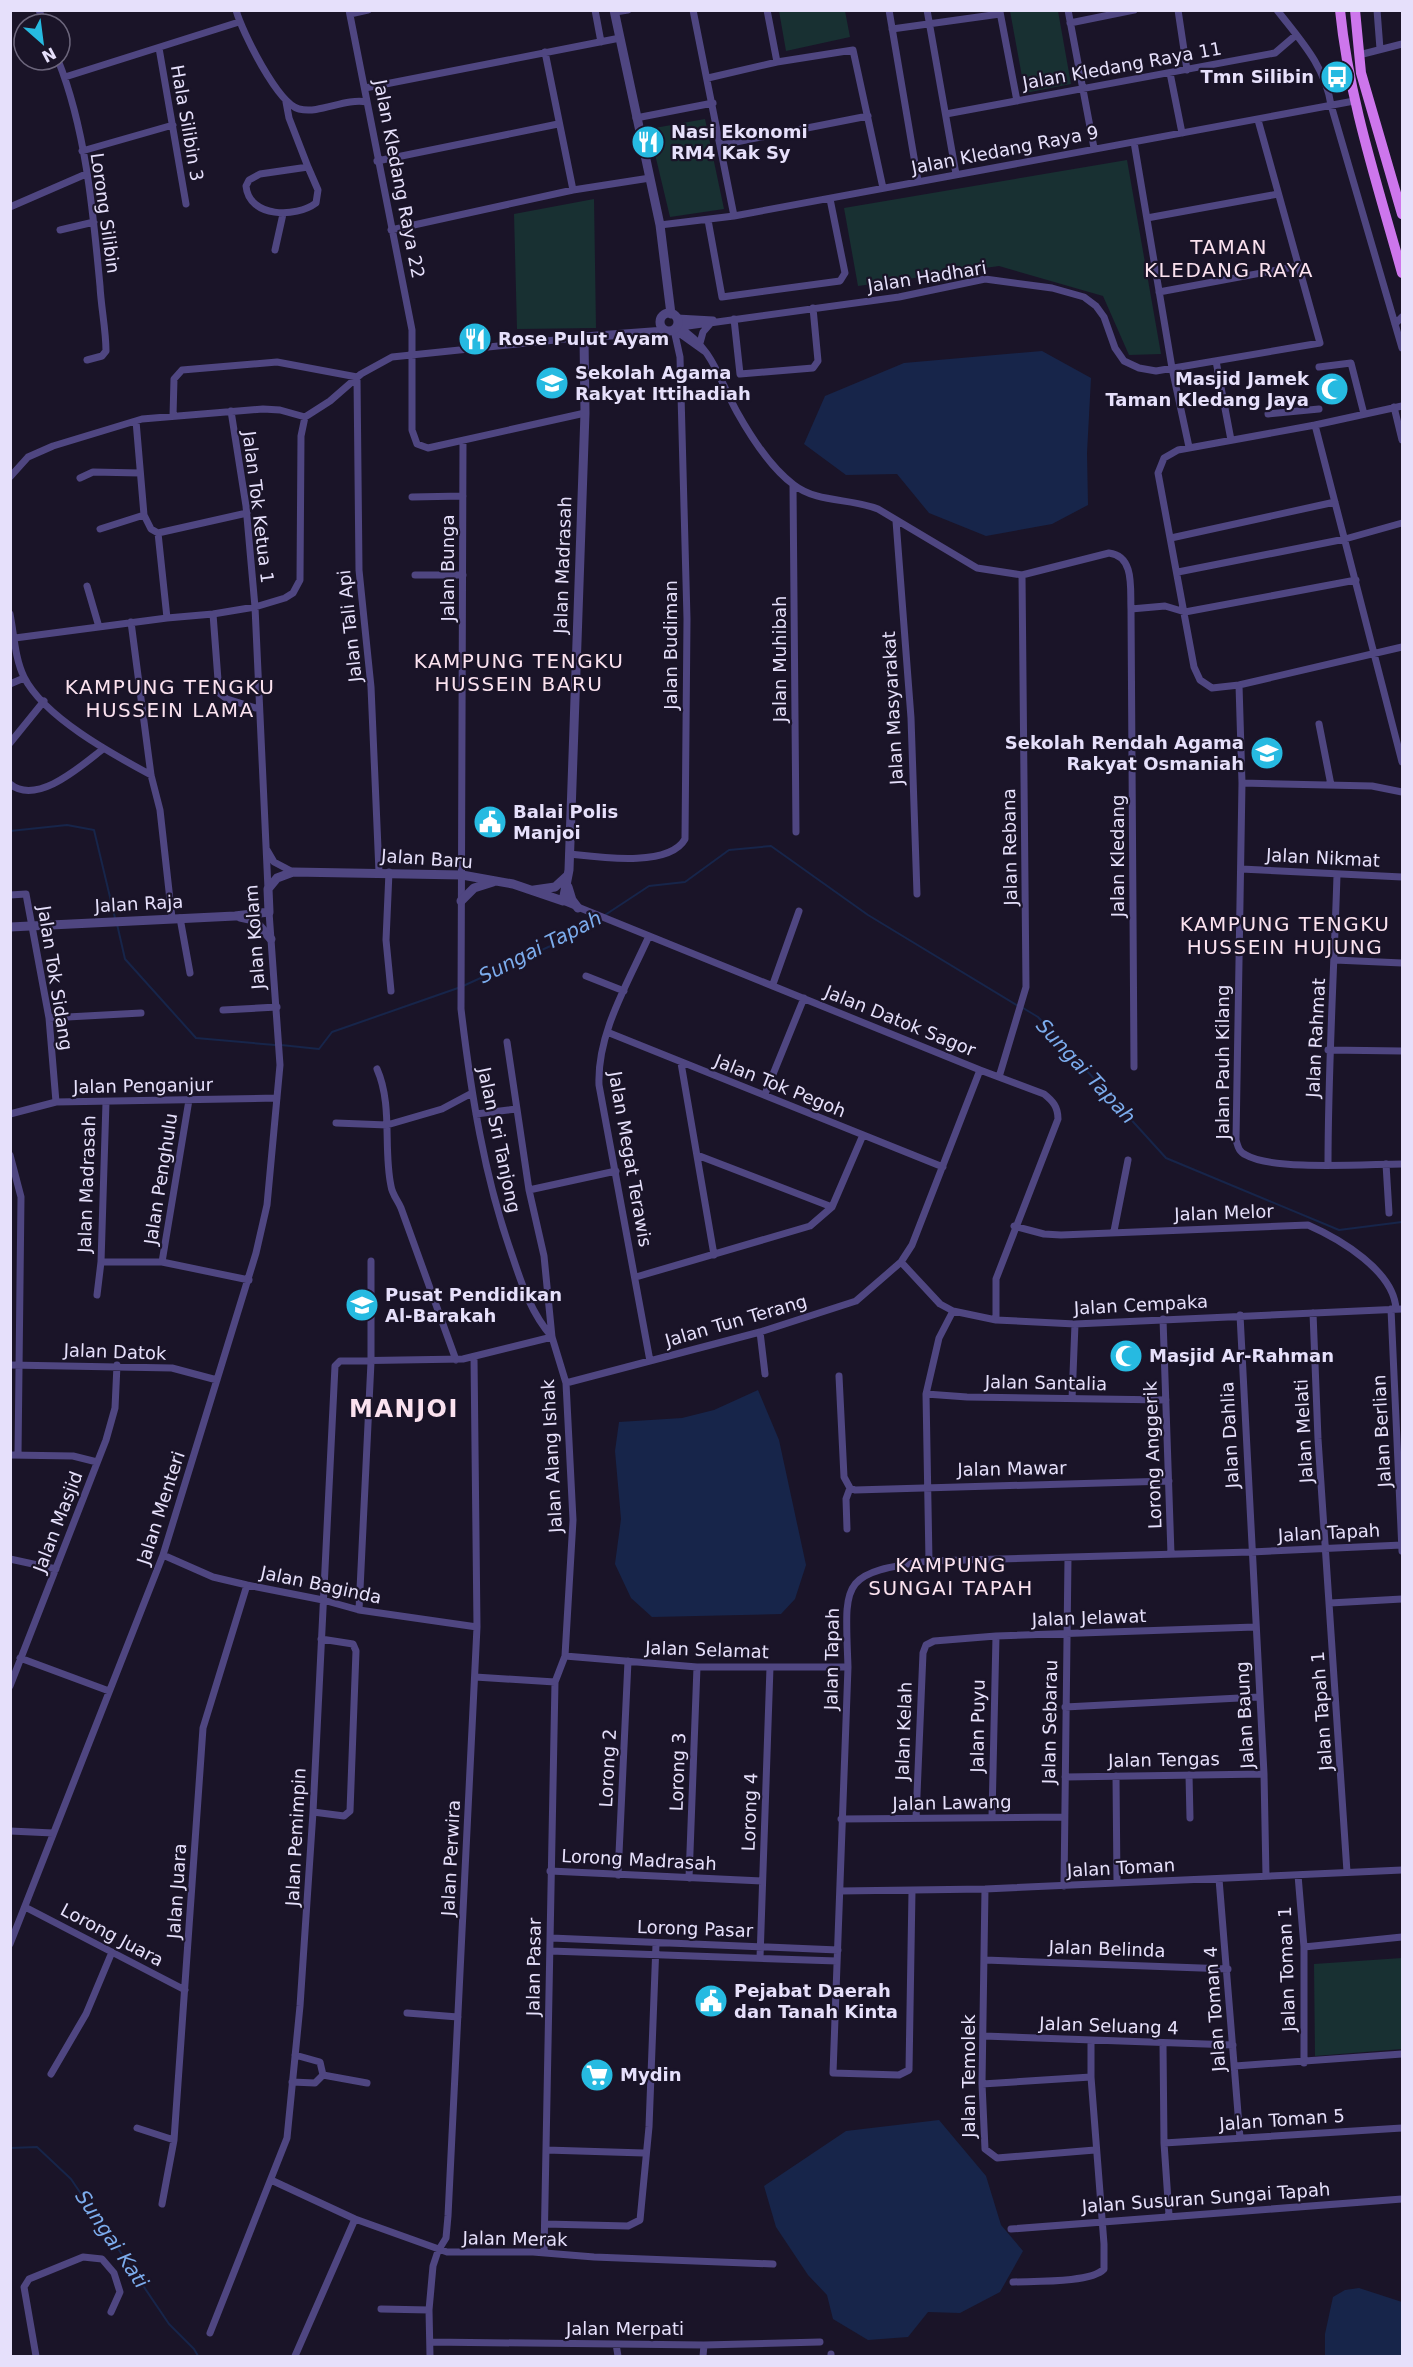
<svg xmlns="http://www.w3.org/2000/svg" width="1413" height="2367" viewBox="0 0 1413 2367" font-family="'DejaVu Sans',sans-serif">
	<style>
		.green { fill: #183032 }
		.water { fill: #17254a }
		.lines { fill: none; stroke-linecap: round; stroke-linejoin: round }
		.stream { stroke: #17254a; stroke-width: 2 }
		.minor { stroke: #4f4681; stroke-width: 7 }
		.tertiary { stroke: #4f4681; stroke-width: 9 }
		.primary { stroke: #cd76ec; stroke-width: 10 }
		.labels { text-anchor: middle; stroke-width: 4.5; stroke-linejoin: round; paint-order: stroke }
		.street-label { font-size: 18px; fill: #e6e0fb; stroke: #1a1428 }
		.poi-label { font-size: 18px; font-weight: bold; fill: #e6e0fb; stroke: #1a1428; text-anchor: start }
		.neighbourhood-label { font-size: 20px; letter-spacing: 1.5px; fill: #fbe2ef; stroke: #1a1428 }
		.water-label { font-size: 20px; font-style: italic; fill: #7caced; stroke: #1a1428 }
		.district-label { font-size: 24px; font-weight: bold; letter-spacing: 1.5px; fill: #fbe2ef; stroke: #1a1428 }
	</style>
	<rect width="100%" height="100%" fill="#1a1428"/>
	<path class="green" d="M779 11H845L850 37 786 51Z
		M1010 11H1058L1071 84 1025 93Z
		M705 119 724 209 670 217 649 129Z
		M1127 160 1161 354 1129 355 1103 296 999 266 858 286 844 208Z
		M594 199 596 328 517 329 514 214Z
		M1402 1958V2049L1315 2056 1314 1964Z"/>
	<path class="water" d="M1042 351 1091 378 1087 453 1088 505 1052 524 986 536 929 513 897 474 846 475 804 444 825 396 904 363Z
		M758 1390 779 1440 806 1565 795 1599 781 1614 652 1617 631 1598 615 1564 621 1519 615 1451 619 1422 682 1418 714 1410Z
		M939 2120 986 2176 1001 2225 1023 2251 1000 2292 960 2313 928 2312 908 2337 868 2340 833 2319 827 2295 808 2275 776 2227 764 2186 846 2131Z
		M1359 2288 1402 2302V2356H1325V2334L1333 2297 1345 2290Z"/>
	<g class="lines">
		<path class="stream" d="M10 831 67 825 94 830 115 918
			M605 915 649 886 685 882 729 850 771 846 868 915 1018 1006
			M117 924 125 959 196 1038 275 1045
			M463 986 579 933 600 918
			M1023 1008 1038 1017 1166 1158 1339 1230 1402 1222
			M281 1045 319 1049 332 1032 458 988
			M10 2148 37 2147 71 2179 169 2324 194 2349 198 2356"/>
		<path class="minor" d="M39 10 44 24
			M236 10C242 32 278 104 299 109 321 114 344 98 367 102
			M349 10 412 330V430L417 444 428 448 585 413
			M595 10 601 42
			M693 10 734 216
			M767 10 777 62
			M889 10 918 181
			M927 10 956 174
			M1068 10 1094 148
			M1178 10 1187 70
			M1277 10C1301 41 1325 66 1331 105L1402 348
			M1377 10 1380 49
			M615 12 628 10
			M1000 12 1017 101
			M350 14 368 10
			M1070 23 1134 10
			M892 29 1000 14
			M159 48 186 204
			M545 52 573 190
			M1359 55 1402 44
			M58 60C86 130 93 212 100 286 101 307 106 330 106 351L102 356 87 360
			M1170 73 1182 133
			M65 77 239 22
			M708 78 777 62 853 50 883 188
			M365 88 620 38
			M286 102 289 118 308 167
			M946 114 1275 53 1296 35
			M636 118 713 103
			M1134 142 1172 368 1189 447
			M721 145 868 116
			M82 151 173 125
			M377 161 558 124
			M308 167 318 190 316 203C296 218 249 218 246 186L249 180 260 174Z
			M10 207 86 174
			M1147 218 1278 194
			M708 220 722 297 840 281 845 273 830 199
			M660 225 734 216 1354 101
			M60 230 94 222
			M391 230 573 190 650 178
			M275 250 283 214
			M1159 292 1299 266
			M677 318 713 320
			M734 319 740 374 813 368 818 361 813 308
			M678 324 688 326 899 297 985 279 1052 288 1084 297 1096 306 1104 317 1115 348 1124 361 1139 368 1156 371 1320 343 1258 120
			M1395 324 1402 317
			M678 327C713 347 719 380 737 412 751 437 771 468 794 485 817 503 851 498 878 509L977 568 1022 575 1109 553C1135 556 1130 589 1131 609L1165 606 1185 612 1356 580
			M676 331 704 351
			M700 343 703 332 710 324
			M1216 361 1231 440
			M1319 367 1351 363 1364 414
			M1402 406 1315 425 1178 450 1164 458 1158 473 1194 667 1200 680 1212 688 1239 685 1402 647
			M1394 407 1402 440
			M231 411 246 506 255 607 268 889
			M1268 414 1319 409
			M173 416 174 379 182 370 277 362 357 377 359 570 371 687 379 872
			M305 417 330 401 361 374 392 357 584 337
			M136 421 144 515 151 529 158 533 167 618
			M1315 425 1402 762
			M463 441 461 1009C471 1093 484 1176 512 1255 522 1285 531 1313 552 1337
			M10 477 28 457 53 446 142 419 263 409 280 410 305 417
			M80 478 93 472 140 473
			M793 485 796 832
			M412 497 463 496
			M896 521 911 718 917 894
			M100 529 144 515
			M158 533 247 513
			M1171 538 1335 502
			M1178 572 1345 539 1402 523
			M415 575H463
			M87 586 99 627
			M1131 609 1134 1067
			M10 614C14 634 15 659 24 677 44 717 112 754 151 775
			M213 614 219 693 227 699 259 709
			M131 622 151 775 160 810 172 918
			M15 638 167 618 213 614 255 607 285 598 293 593 300 580 301 436 305 417
			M10 684 24 678
			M1239 685 1242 783 1236 1140C1238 1147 1239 1152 1246 1155 1273 1171 1368 1164 1402 1164
			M1319 724 1331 785
			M10 743 44 701
			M1242 783 1372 786 1402 792
			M10 784C37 806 81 766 103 749
			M267 850 274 862 293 872
			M569 854C597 857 669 868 685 839L687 619 680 357 674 330
			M1241 869 1402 877
			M389 872 386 940 391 991
			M10 895 26 894 49 1018 56 1102
			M563 901 980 1070 912 1245 901 1262 856 1301 760 1332 566 1383
			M180 918 190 973
			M649 936C628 983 597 1033 599 1085L650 1361
			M1335 960 1402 963
			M586 976 624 991
			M773 984 799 911
			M223 1010 277 1007
			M49 1018 141 1013
			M607 1032 943 1167
			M507 1042 529 1190 544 1256 552 1337 566 1383 573 1520 565 1656 555 1682 544 2252
			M1328 1050 1402 1051
			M681 1063 714 1255
			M377 1069C393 1105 383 1149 391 1186 392 1194 398 1201 401 1208L456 1360
			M980 1070 1044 1094C1053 1101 1058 1107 1058 1119L996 1279V1320
			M999 1077 1026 987 1022 575
			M765 1094 804 998
			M106 1102 101 1262H162L249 1280
			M10 1114 56 1102 277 1098
			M476 1114 516 1109
			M336 1123 387 1125 442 1109 472 1093
			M10 1155 21 1197 18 1455
			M697 1155 832 1207
			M1386 1164 1389 1213
			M1328 1165C1328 1068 1334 972 1337 875
			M529 1190 616 1171
			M1014 1226 1044 1234 1061 1235 1308 1225C1340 1239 1394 1271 1396 1309
			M1114 1231 1128 1160
			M162 1262 189 1100
			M901 1262 940 1304 953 1311 996 1320 1075 1324 1402 1309
			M636 1277 810 1226 832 1207 863 1135
			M97 1295 101 1262
			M1391 1309 1402 1551
			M1313 1313 1318 1439 1347 1872
			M1240 1315 1264 1774 1266 1876
			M1163 1319 1171 1554
			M760 1332 765 1374
			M10 1365 172 1368 217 1380
			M839 1376 844 1477 850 1488 855 1490 1169 1481
			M926 1394 967 1397 1166 1400
			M1072 1399 1075 1324
			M10 1455 73 1456 97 1462
			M847 1529 846 1499 850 1488
			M163 1555 213 1577 247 1585 323 1600 359 1610 477 1627
			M10 1559 56 1569
			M929 1561 926 1394 939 1338 953 1311
			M1330 1603 1402 1599
			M359 1610 371 1362V1261
			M565 1656 697 1667H848
			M20 1658 109 1691
			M475 1677 555 1682
			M10 1686 106 1440 115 1408 117 1365
			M1065 1707 1259 1697
			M1189 1775 1190 1818
			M1116 1776 1117 1883
			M1065 1777 1264 1774
			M313 1812 344 1816 350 1811 356 1651 353 1644 321 1639
			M992 1816 996 1636
			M916 1818 923 1653 926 1645 934 1641 996 1636 1255 1627
			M841 1819 1063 1817
			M10 1831 53 1833
			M550 1871 762 1881
			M618 1875 628 1661
			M1298 1875 1304 1947V2063
			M689 1878 697 1667
			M1219 1879 1240 2138
			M1064 1886 1068 1558
			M985 1889 982 2084 985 2149 997 2158 1095 2150
			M840 1891 985 1889 1402 1870
			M912 1891 909 2070 899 2075 833 2073 848 1667C845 1581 839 1573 929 1561L1251 1552 1402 1545
			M25 1907 185 1990
			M551 1938 838 1950
			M10 1944 163 1555 256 1253 267 1205 280 1065 269 912
			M1304 1947 1402 1937
			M550 1951 837 1961
			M760 1958 770 1667
			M985 1960 1228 1969
			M407 2013 458 2017
			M984 2036 1233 2045
			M1163 2044 1164 2143 1169 2215
			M1235 2066 1402 2054
			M51 2074 86 2014 112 1952
			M323 2075 367 2083
			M292 2082 315 2083 323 2075 320 2062 295 2055
			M982 2084 1091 2077
			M137 2128 174 2140
			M1164 2143 1402 2128
			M546 2150 644 2153
			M271 2180 355 2219 447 2252H533L594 2257 773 2264
			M162 2204 174 2140 203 1728 247 1585
			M545 2224 628 2226 640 2220 649 2127 656 1944
			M1011 2229 1402 2199
			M1013 2282C1034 2281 1091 2283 1104 2269V2244L1091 2077V2041
			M381 2309 429 2310
			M210 2333 287 2138 300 2006 313 1812 335 1366 340 1361 463 1359 552 1337
			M430 2342 704 2345 820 2342
			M616 2344 618 2356
			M36 2356 24 2287 29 2279 83 2257 102 2259 114 2273 120 2292 111 2312
			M295 2356 355 2219
			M430 2356 429 2310 433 2266 438 2251 446 2238 448 2216 477 1627 474 1357
			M703 2356 704 2345
			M831 2356V2354"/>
		<path class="tertiary" d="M614 10 660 225 671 314
			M660 322a9 9 0 1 1 18 0a9 9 0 1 1-18 0Z
			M568 887 572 900 578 908
			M534 890 555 887 567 876
			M461 901 474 888 493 882
			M240 917 254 920 271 939
			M10 927 235 916 269 912 268 889 277 878 293 872 462 875 513 884 563 901 569 870 585 413 584 337 665 331"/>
		<path class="primary" d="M1340 10C1349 100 1378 186 1402 273
			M1355 10 1361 73 1402 214"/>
	</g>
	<defs>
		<g id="bus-disc" transform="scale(1.725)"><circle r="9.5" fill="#26bae1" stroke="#1a1428"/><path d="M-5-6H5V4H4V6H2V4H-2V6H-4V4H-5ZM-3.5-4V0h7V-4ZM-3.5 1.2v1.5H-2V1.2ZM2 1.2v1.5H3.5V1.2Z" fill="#fff"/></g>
		<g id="restaurant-disc" transform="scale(1.725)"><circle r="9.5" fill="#26bae1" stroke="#1a1428"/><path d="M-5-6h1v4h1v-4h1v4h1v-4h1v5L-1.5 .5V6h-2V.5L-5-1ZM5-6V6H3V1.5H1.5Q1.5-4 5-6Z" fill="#fff"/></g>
		<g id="school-disc" transform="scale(1.725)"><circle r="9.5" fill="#26bae1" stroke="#1a1428"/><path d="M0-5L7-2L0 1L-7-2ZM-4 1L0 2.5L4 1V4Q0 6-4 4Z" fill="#fff"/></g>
		<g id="mosque-disc" transform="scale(1.725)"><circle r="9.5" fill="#26bae1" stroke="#1a1428"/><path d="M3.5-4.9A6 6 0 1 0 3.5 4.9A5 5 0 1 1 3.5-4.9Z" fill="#fff"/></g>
		<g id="civic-disc" transform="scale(1.725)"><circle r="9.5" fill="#26bae1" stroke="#1a1428"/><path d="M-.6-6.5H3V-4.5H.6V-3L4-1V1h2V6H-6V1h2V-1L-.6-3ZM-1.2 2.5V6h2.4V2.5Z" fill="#fff"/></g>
		<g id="supermarket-disc" transform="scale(1.725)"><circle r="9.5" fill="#26bae1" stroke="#1a1428"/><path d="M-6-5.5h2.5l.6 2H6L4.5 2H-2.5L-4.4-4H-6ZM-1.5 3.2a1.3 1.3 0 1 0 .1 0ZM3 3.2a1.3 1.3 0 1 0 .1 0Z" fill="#fff"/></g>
	</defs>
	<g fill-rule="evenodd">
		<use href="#bus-disc" x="1337" y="77"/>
		<use href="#restaurant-disc" x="648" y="142"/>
		<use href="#restaurant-disc" x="475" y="339"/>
		<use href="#school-disc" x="552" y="383"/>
		<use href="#mosque-disc" x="1332" y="389"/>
		<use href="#school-disc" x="1267" y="753"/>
		<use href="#civic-disc" x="490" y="822"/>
		<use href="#school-disc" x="362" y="1305"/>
		<use href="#mosque-disc" x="1126" y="1356"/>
		<use href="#civic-disc" x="711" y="2001"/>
		<use href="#supermarket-disc" x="597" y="2075"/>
	</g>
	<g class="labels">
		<g class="street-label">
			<text transform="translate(1122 66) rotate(-10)" y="6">Jalan Kledang Raya 11</text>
			<text transform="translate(187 123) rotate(80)" y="6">Hala Silibin 3</text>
			<text transform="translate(1005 150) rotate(-11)" y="6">Jalan Kledang Raya 9</text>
			<text transform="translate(399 179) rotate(79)" y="6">Jalan Kledang Raya 22</text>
			<text transform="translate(105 213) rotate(82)" y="6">Lorong Silibin</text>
			<text transform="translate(927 277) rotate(-9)" y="6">Jalan Hadhari</text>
			<text transform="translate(258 507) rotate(83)" y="6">Jalan Tok Ketua 1</text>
			<text transform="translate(563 565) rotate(-88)" y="6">Jalan Madrasah</text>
			<text transform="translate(448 568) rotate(-90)" y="6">Jalan Bunga</text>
			<text transform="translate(350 626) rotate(-96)" y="6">Jalan Tali Api</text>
			<text transform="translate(671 645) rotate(-90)" y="6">Jalan Budiman</text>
			<text transform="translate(780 659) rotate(-90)" y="6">Jalan Muhibah</text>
			<text transform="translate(893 708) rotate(-93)" y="6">Jalan Masyarakat</text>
			<text transform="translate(1010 847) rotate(-91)" y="6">Jalan Rebana</text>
			<text transform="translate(1118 856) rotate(-90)" y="6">Jalan Kledang</text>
			<text transform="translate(1323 858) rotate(3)" y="6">Jalan Nikmat</text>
			<text transform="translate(427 859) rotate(4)" y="6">Jalan Baru</text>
			<text transform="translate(139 904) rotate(-3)" y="6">Jalan Raja</text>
			<text transform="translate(255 937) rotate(-94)" y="6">Jalan Kolam</text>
			<text transform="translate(55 978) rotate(81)" y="6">Jalan Tok Sidang</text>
			<text transform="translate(900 1021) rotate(22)" y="6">Jalan Datok Sagor</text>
			<text transform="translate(1316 1038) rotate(-87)" y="6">Jalan Rahmat</text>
			<text transform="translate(1223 1062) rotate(-90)" y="6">Jalan Pauh Kilang</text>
			<text transform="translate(143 1086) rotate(-1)" y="6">Jalan Penganjur</text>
			<text transform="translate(780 1086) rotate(22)" y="6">Jalan Tok Pegoh</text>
			<text transform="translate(499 1140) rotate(78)" y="6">Jalan Sri Tanjong</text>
			<text transform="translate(630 1159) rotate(80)" y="6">Jalan Megat Terawis</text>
			<text transform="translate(161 1179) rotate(-81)" y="6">Jalan Penghulu</text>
			<text transform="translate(87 1184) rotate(-88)" y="6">Jalan Madrasah</text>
			<text transform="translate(1224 1213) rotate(-2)" y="6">Jalan Melor</text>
			<text transform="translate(1141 1305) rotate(-3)" y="6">Jalan Cempaka</text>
			<text transform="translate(736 1321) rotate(-16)" y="6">Jalan Tun Terang</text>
			<text transform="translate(115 1352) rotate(2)" y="6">Jalan Datok</text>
			<text transform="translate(1046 1383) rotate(1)" y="6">Jalan Santalia</text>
			<text transform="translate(1304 1431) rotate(-93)" y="6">Jalan Melati</text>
			<text transform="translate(1382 1431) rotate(-93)" y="6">Jalan Berlian</text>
			<text transform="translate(1230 1435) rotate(-93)" y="6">Jalan Dahlia</text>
			<text transform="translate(1153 1455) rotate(-92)" y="6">Lorong Anggerik</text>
			<text transform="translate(552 1456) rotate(-93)" y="6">Jalan Alang Ishak</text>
			<text transform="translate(1012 1469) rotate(-1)" y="6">Jalan Mawar</text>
			<text transform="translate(161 1508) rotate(-72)" y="6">Jalan Menteri</text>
			<text transform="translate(58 1522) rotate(-69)" y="6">Jalan Masjid</text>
			<text transform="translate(1329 1533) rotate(-3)" y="6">Jalan Tapah</text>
			<text transform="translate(321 1585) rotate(12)" y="6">Jalan Baginda</text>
			<text transform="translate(1089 1618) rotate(-2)" y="6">Jalan Jelawat</text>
			<text transform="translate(707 1650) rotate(2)" y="6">Jalan Selamat</text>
			<text transform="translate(832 1659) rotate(-89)" y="6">Jalan Tapah</text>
			<text transform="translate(1322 1711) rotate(-94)" y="6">Jalan Tapah 1</text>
			<text transform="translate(1245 1715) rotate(-93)" y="6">Jalan Baung</text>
			<text transform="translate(1050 1722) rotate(-89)" y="6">Jalan Sebarau</text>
			<text transform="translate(978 1726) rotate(-89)" y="6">Jalan Puyu</text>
			<text transform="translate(904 1731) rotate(-88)" y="6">Jalan Kelah</text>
			<text transform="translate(1164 1760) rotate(-1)" y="6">Jalan Tengas</text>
			<text transform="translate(608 1768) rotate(-87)" y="6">Lorong 2</text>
			<text transform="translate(678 1772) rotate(-88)" y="6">Lorong 3</text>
			<text transform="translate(952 1803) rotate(-1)" y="6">Jalan Lawang</text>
			<text transform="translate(750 1812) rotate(-88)" y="6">Lorong 4</text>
			<text transform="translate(296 1837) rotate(-87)" y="6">Jalan Pemimpin</text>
			<text transform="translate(451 1858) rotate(-87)" y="6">Jalan Perwira</text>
			<text transform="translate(639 1860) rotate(3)" y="6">Lorong Madrasah</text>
			<text transform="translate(1121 1868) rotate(-3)" y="6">Jalan Toman</text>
			<text transform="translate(177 1891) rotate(-86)" y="6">Jalan Juara</text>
			<text transform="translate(695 1929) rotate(2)" y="6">Lorong Pasar</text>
			<text transform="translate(112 1935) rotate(28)" y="6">Lorong Juara</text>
			<text transform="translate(1107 1949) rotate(2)" y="6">Jalan Belinda</text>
			<text transform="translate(534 1967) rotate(-89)" y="6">Jalan Pasar</text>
			<text transform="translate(1287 1969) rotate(-92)" y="6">Jalan Toman 1</text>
			<text transform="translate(1215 2009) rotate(-94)" y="6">Jalan Toman 4</text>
			<text transform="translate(1109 2026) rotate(2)" y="6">Jalan Seluang 4</text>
			<text transform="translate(969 2076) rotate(-90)" y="6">Jalan Temolek</text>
			<text transform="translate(1282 2120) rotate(-4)" y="6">Jalan Toman 5</text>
			<text transform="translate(1206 2198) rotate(-4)" y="6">Jalan Susuran Sungai Tapah</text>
			<text transform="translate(515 2239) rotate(1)" y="6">Jalan Merak</text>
			<text x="625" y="2335">Jalan Merpati</text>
		</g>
		<g class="poi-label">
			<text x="1314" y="83" text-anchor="end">Tmn Silibin</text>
			<text x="671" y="138">Nasi Ekonomi<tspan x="671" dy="21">RM4 Kak Sy</tspan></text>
			<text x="498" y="345">Rose Pulut Ayam</text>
			<text x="575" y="379">Sekolah Agama<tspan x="575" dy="21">Rakyat Ittihadiah</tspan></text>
			<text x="1309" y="385" text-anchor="end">Masjid Jamek<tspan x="1309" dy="21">Taman Kledang Jaya</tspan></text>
			<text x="1244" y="749" text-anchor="end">Sekolah Rendah Agama<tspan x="1244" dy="21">Rakyat Osmaniah</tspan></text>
			<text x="513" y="818">Balai Polis<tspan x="513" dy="21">Manjoi</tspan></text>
			<text x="385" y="1301">Pusat Pendidikan<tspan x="385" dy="21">Al-Barakah</tspan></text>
			<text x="1149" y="1362">Masjid Ar-Rahman</text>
			<text x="734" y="1997">Pejabat Daerah<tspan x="734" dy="21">dan Tanah Kinta</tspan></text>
			<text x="620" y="2081">Mydin</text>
		</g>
		<g class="neighbourhood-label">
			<text x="1229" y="254">TAMAN<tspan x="1229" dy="23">KLEDANG RAYA</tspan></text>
			<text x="519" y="668">KAMPUNG TENGKU<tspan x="519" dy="23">HUSSEIN BARU</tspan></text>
			<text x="170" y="694">KAMPUNG TENGKU<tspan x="170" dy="23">HUSSEIN LAMA</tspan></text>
			<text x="1285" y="931">KAMPUNG TENGKU<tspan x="1285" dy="23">HUSSEIN HUJUNG</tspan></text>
			<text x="951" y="1572">KAMPUNG<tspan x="951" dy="23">SUNGAI TAPAH</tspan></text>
		</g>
		<g class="water-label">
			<text transform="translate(540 947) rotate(-27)" y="7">Sungai Tapah</text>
			<text transform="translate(1086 1071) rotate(47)" y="7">Sungai Tapah</text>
			<text transform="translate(112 2239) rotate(56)" y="7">Sungai Kati</text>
		</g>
		<g class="district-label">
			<text x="404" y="1417">MANJOI</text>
		</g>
	</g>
	<rect width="1413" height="2367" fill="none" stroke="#e6e0fb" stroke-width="24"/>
	<g transform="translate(42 42) rotate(152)"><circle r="28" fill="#1a1428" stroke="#6c667c" stroke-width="1.5"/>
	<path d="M0-4.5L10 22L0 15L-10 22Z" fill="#26bae1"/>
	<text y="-9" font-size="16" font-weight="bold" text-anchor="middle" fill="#e6e0fb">N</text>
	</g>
</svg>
